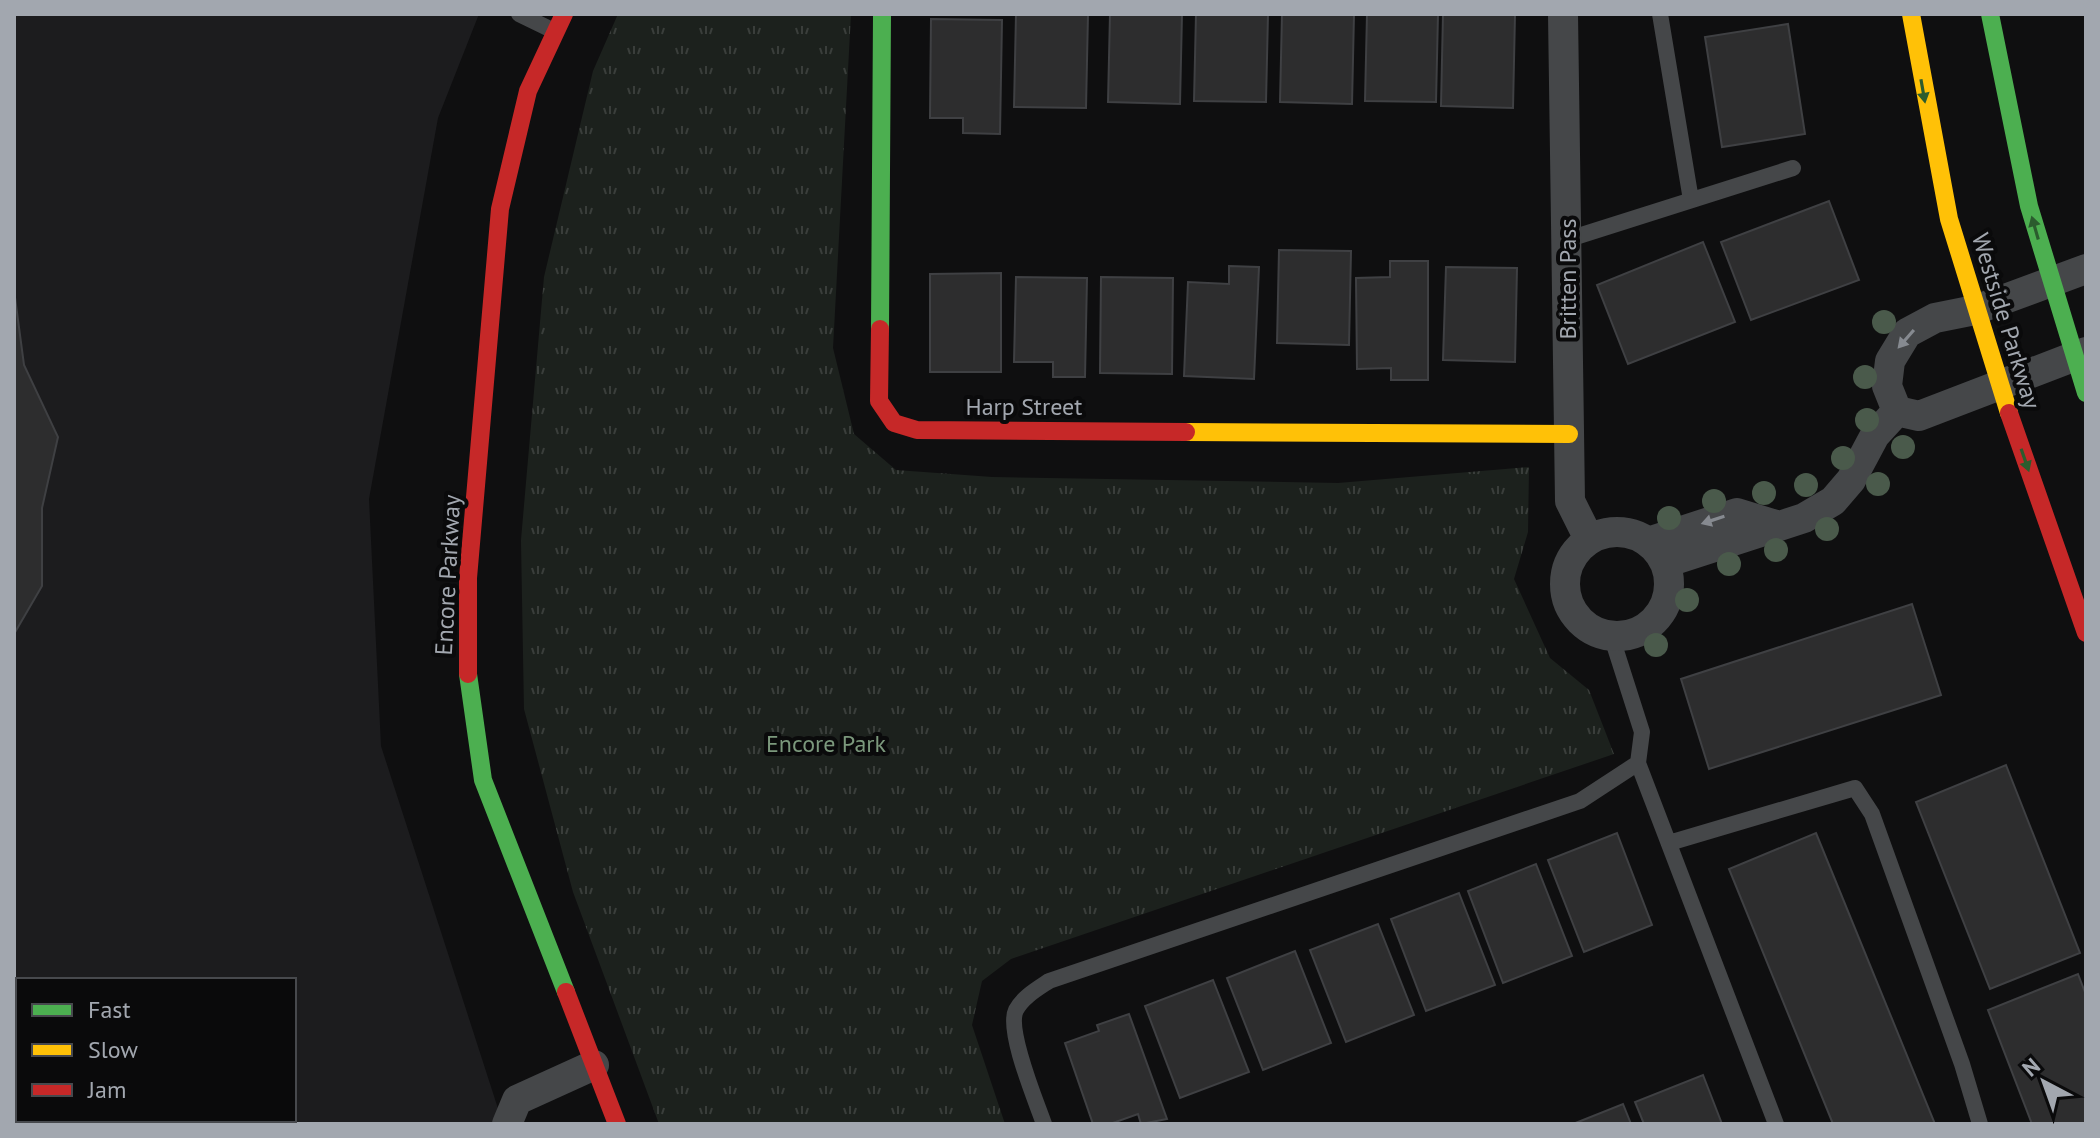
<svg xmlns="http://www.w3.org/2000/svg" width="2100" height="1138" viewBox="0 0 2100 1138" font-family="'PT Sans',sans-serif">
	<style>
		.built { fill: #1c1c1e; fill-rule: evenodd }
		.park { fill: url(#park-tufts) }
		.building { fill: #2d2d2e; stroke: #3f4043; stroke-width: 2 }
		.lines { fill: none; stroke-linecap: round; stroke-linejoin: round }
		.lane { stroke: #454749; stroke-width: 16 }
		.street { stroke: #454749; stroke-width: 30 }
		.fast { stroke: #4caf50; stroke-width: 18 }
		.slow { stroke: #ffc107; stroke-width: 18 }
		.jam { stroke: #c62828; stroke-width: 18 }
		.tree { fill: #4a5a4b }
		.oneway { fill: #2b5c2e }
		.oneway2 { fill: #868a90 }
		.labels { text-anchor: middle; stroke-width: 8; stroke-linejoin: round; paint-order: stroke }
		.street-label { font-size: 24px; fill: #a2a7af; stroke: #0a0a0b }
		.park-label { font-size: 24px; fill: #7b987c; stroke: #0a0a0b }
	</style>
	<defs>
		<pattern id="park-tufts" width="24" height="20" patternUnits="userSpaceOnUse" patternTransform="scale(2)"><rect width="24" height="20" fill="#1c211d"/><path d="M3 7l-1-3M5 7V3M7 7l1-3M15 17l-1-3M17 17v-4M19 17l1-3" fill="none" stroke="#3a3e3b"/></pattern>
	</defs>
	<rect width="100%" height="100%" fill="#0f0f10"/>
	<path class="built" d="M14 14H479L438 118 369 499 381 746 503 1124H14ZM18 980H294V1120H18Z"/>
	<path class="park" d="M618 14H851L833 348 854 434 896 470 992 477 1338 483 1529 467 1528 532 1514 579 1550 658 1589 690 1614 754 1011 959 982 981 972 1025 1005 1124H659L573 892 524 709 521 540 544 277 593 71Z"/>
	<path class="building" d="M1016 14H1088L1086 108 1014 107Z
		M1110 14H1182L1180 104 1108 102Z
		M1196 14H1268L1266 102 1194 101Z
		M1282 14H1354L1352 104 1280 102Z
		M1367 14H1438L1436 102 1365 101Z
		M1443 14H1515L1513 108 1441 106Z
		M931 19 1002 20 1000 134 963 133V118H930Z
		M1788 24 1805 134 1722 147 1705 37Z
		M1829 201 1859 280 1751 320 1721 242Z
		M1703 242 1735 322 1628 364 1597 285Z
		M1279 250 1351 251 1349 345 1277 343Z
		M1390 261H1428V380H1391V368L1357 369 1356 278 1390 277Z
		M1229 266 1259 267 1254 379 1184 376 1188 282 1229 284Z
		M1446 267 1517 268 1515 362 1443 360Z
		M1001 273V372H930V274Z
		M1016 277 1087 278 1085 377H1053V362H1014Z
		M1101 277 1173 278 1172 374 1100 373Z
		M14 290 24 365 58 437 42 508V586L14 634Z
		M1912 604 1941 695 1709 769 1681 679Z
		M2006 765 2080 953 1990 989 1916 802Z
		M1617 833 1652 925 1584 952 1548 860Z
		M1816 833 1935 1124H1833L1729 869Z
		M1536 864 1572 956 1503 983 1468 891Z
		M1459 893 1495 985 1426 1011 1391 919Z
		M1378 924 1414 1015 1346 1042 1310 950Z
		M1295 951 1331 1043 1263 1070 1227 978Z
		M2078 974 2086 995V1124H2032L1988 1010Z
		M1213 980 1249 1072 1180 1098 1145 1006Z
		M1129 1014 1167 1119 1141 1124 1138 1114 1110 1124H1093L1065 1043 1099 1031 1097 1025Z
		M1703 1075 1722 1124H1644L1635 1102Z
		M1623 1104 1631 1124H1573Z"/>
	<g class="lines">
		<path class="lane" d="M519 14 554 31
			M1660 14 1691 200
			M1569 239 1793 168
			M1611 635 1642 732 1638 763 1776 1124
			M1669 843 1855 788 1872 814 1962 1064 1980 1124
			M1044 1124C1036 1101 1006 1030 1016 1010 1023 997 1037 989 1049 981L1580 801 1638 763"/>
		<path class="street" d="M1563 14 1570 501 1589 539
			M2086 269 1975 310 1935 318 1907 333 1890 361 1887 386 1897 411 1919 416 2086 352
			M1565 584a52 52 0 1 1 104 0a52 52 0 1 1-104 0Z
			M1648 542 1737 513 1779 526
			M1665 563 1804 518 1833 501 1851 480 1875 435 1897 411
			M507 1124 517 1100 594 1065"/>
		<path class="fast" d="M1990 14 2029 206 2086 393
			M880 329 882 14
			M468 674 483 780 566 992"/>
		<path class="slow" d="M1911 14 1949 219 2009 413
			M1186 432 1569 434"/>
		<path class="jam" d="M880 329 879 401 894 423 917 430 1186 432
			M2009 413 2086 633
			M468 674V578L500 209 528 91 564 14
			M566 992 617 1124"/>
	</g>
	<g class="tree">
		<circle cx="1884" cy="322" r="12"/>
		<circle cx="1865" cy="377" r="12"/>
		<circle cx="1867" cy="420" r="12"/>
		<circle cx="1903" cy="447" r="12"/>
		<circle cx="1843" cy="458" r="12"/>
		<circle cx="1878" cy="484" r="12"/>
		<circle cx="1806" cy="485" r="12"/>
		<circle cx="1764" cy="493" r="12"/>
		<circle cx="1714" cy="501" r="12"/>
		<circle cx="1669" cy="518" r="12"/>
		<circle cx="1827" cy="529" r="12"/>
		<circle cx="1776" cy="550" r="12"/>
		<circle cx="1729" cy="564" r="12"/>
		<circle cx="1687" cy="600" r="12"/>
		<circle cx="1656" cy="645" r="12"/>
	</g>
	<defs><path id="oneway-solid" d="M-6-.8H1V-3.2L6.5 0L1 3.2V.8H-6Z" transform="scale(2)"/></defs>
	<g class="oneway">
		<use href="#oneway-solid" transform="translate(1923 91) rotate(80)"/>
		<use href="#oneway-solid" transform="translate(2035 228) rotate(-106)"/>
		<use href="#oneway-solid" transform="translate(2025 460) rotate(71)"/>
	</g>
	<g class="oneway2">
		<use href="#oneway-solid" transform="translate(1906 339) rotate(131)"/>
		<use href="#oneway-solid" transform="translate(1713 520) rotate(162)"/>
	</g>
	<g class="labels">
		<g class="street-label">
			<text transform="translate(1568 279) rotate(-90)" y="8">Britten Pass</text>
			<text transform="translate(2006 321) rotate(73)" y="8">Westside Parkway</text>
			<text x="1024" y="415">Harp Street</text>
			<text transform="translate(448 575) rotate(-87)" y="8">Encore Parkway</text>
		</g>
		<g class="park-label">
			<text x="826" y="752">Encore Park</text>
		</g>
	</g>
	<rect width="2100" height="1138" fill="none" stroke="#a2a7af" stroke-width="32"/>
	<rect x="16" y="978" width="280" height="144" fill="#0a0a0b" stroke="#47494d" stroke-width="2"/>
	<rect x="32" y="1004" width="40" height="12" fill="#4caf50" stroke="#47494d" stroke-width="2"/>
	<text x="88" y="1018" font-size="24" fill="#a2a7af">Fast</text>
	<rect x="32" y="1044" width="40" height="12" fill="#ffc107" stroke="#47494d" stroke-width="2"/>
	<text x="88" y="1058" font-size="24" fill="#a2a7af">Slow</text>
	<rect x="32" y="1084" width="40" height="12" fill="#c62828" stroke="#47494d" stroke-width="2"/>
	<text x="88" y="1098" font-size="24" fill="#a2a7af">Jam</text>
	<g transform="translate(2044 1082) rotate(319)" stroke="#0a0a0b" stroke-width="6" paint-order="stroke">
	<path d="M0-6L14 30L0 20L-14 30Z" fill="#a2a7af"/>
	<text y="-12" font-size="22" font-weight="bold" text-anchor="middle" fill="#a2a7af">N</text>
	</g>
</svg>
